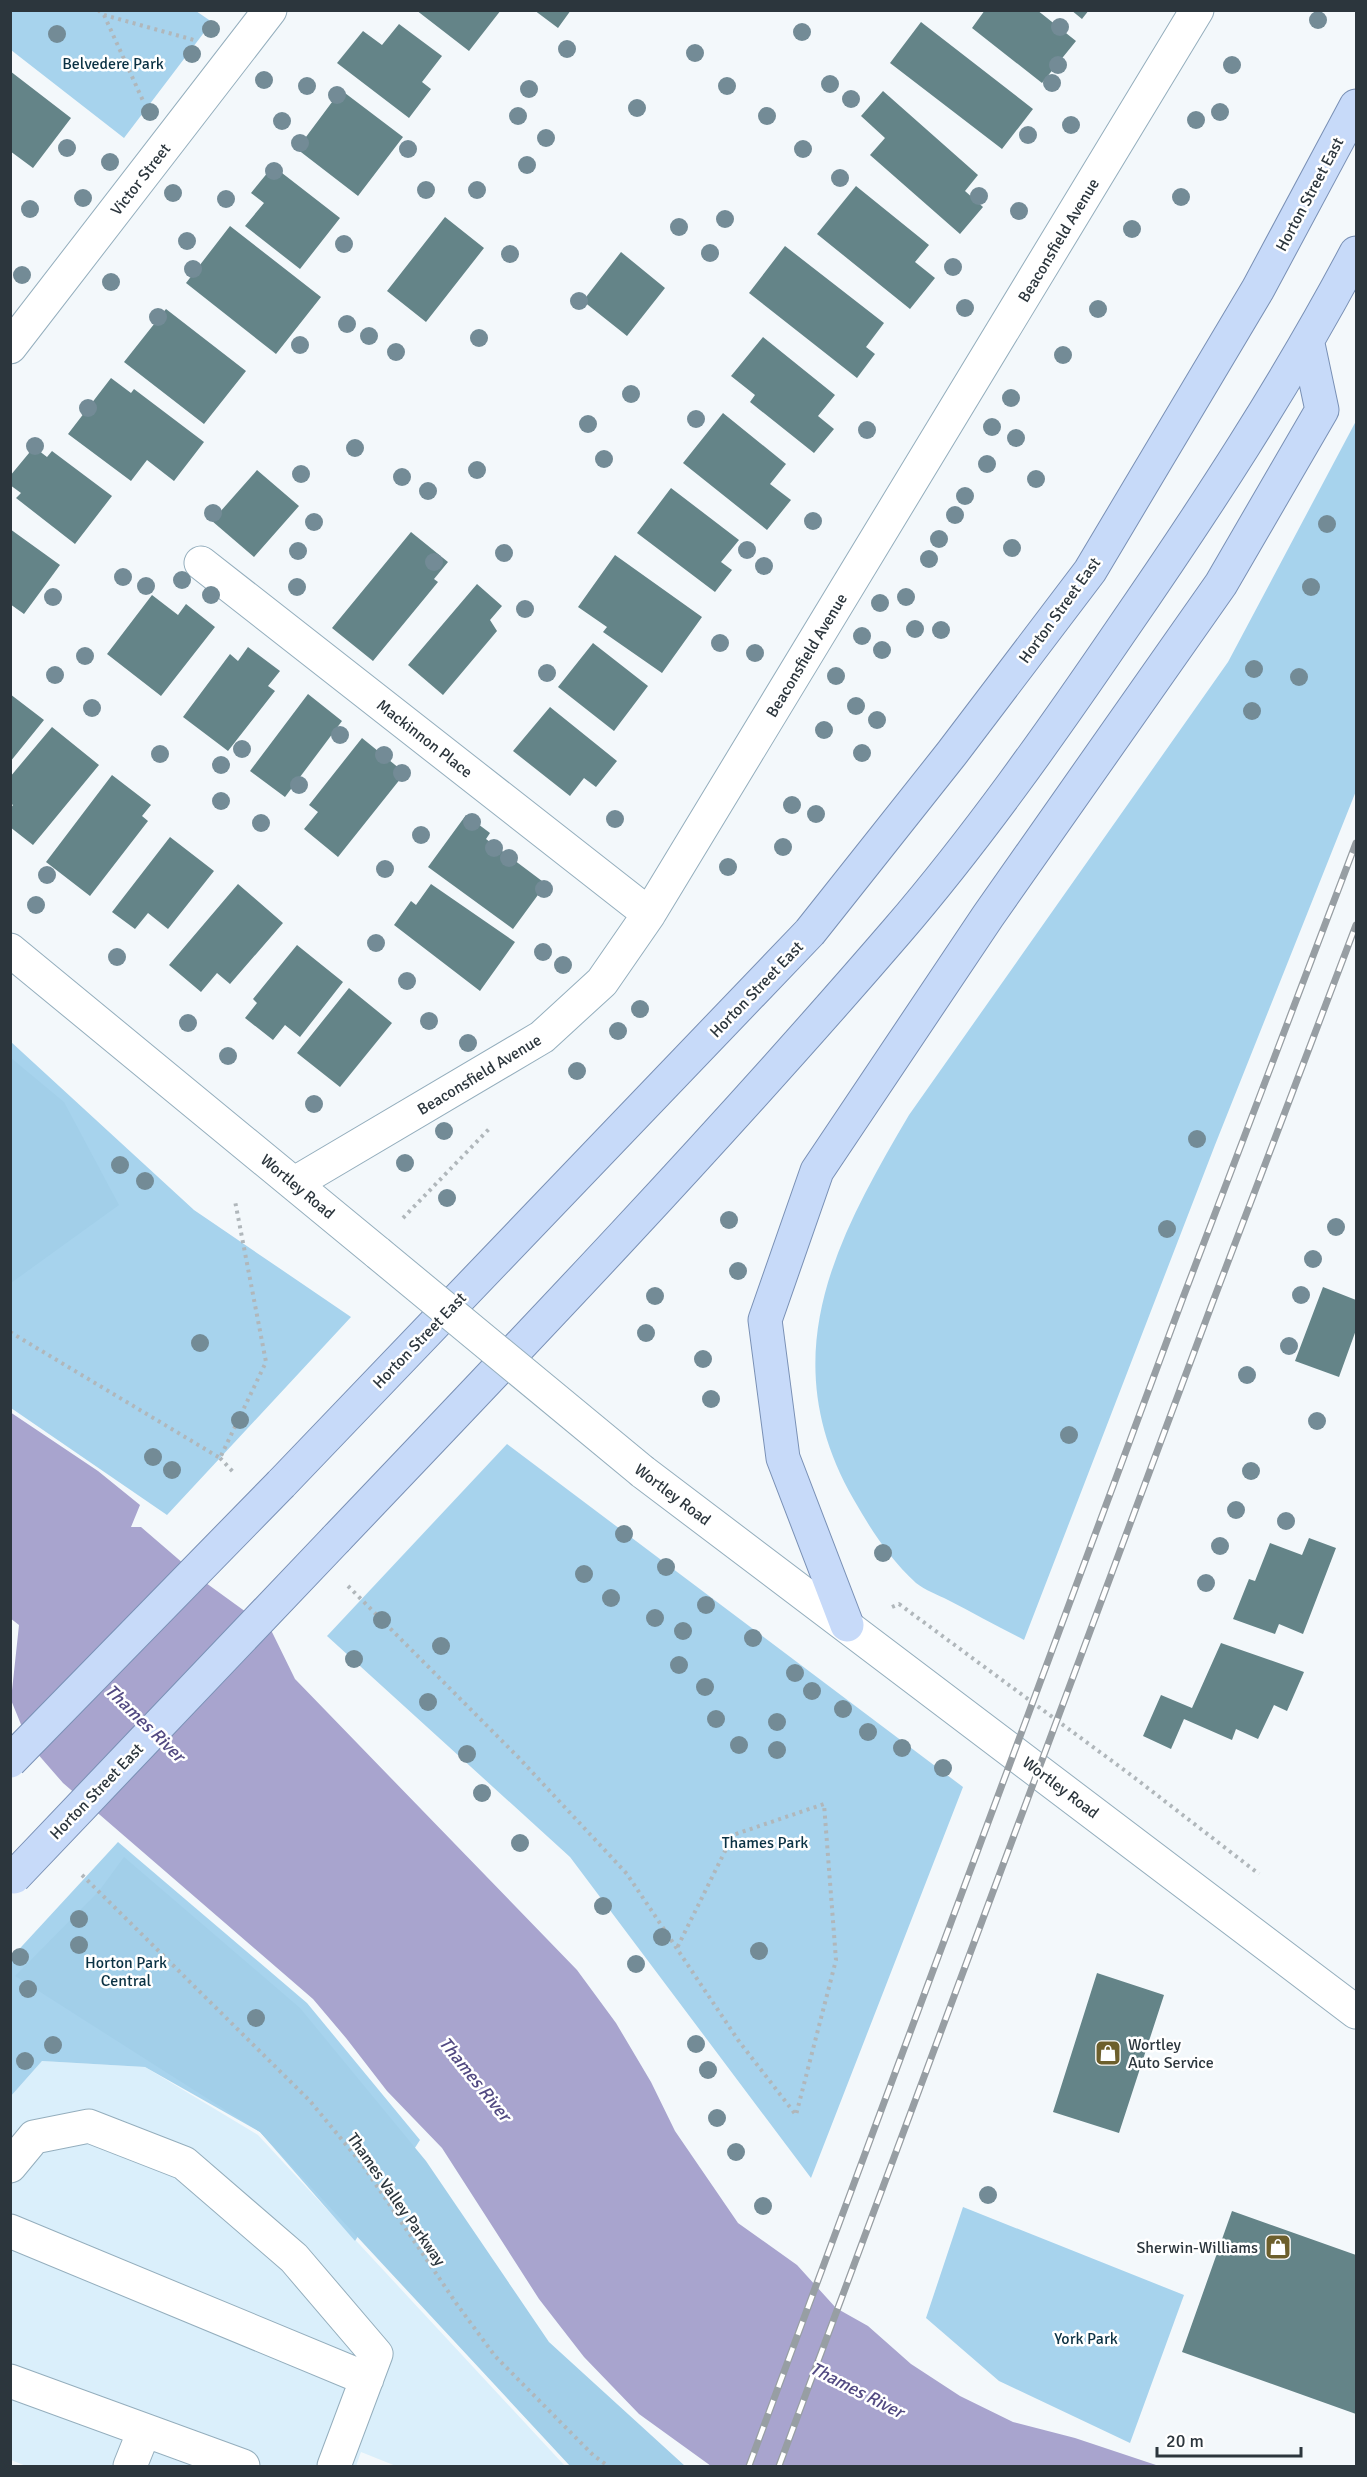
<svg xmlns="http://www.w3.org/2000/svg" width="1367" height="2477" viewBox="0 0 1367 2477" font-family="Signika,sans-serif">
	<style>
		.built { fill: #daeffb }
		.green { fill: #a7d3ed }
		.forest { fill: #a2cfe9 }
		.water { fill: #a8a4ce }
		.building { fill: #648488 }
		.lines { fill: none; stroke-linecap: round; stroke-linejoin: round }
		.minor-casing { stroke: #94aebd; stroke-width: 35 }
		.major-casing { stroke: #7990b5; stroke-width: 35 }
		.path { stroke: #b0b7bb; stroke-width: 4; stroke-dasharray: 3 4.5; stroke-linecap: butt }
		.minor { stroke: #fff; stroke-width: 33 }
		.major { stroke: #c7daf9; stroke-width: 33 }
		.rail-casing { stroke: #979ea3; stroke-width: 7 }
		.rail { stroke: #fff; stroke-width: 4.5; stroke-dasharray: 14; stroke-linecap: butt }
		.minor-bridge-casing { stroke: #94aebd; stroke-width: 35; stroke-linecap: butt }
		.major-bridge-casing { stroke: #7990b5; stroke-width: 35; stroke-linecap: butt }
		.minor-bridge { stroke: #fff; stroke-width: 33 }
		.major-bridge { stroke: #c7daf9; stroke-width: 33 }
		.tree { fill: #738b96 }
		.labels { text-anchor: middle; stroke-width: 5; stroke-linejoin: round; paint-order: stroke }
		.park-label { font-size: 16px; fill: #0b3244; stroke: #fff }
		.street-label { font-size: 16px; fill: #2c363d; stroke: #fff }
		.poi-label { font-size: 16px; fill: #2c363d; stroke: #fff; text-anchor: start }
		.water-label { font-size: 18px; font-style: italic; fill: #524a82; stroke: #fff }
	</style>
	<rect width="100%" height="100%" fill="#f3f8fb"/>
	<path class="built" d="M42 2061 145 2067 258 2135 565 2466H396L361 2452 356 2466H26L11 2460V2096Z"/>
	<path class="green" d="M10 11H196L212 22 124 138 11 50Z
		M1356 421V791L1215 1145 1024 1640C999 1627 973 1613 948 1600 938 1595 925 1590 916 1583 890 1559 871 1530 854 1500 772 1357 835 1241 909 1115L1228 662Z
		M10 1041 194 1210 351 1317 167 1515 11 1408Z
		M507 1444 963 1787 811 2178 570 1857 327 1636Z
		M118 1842 307 2003 420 2140 355 2241 260 2132 145 2067 42 2061 11 2096V1958Z
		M963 2207 1184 2295 1130 2443 999 2381 926 2318Z"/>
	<path class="forest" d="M11 1058 64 1102 119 1205 11 1283Z
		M124 1857 300 2008 426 2161 549 2342 685 2466H570L260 2132 15 1976 99 1891Z"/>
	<path class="water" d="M10 1412 98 1471 140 1505 131 1527H141L206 1583 271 1630 295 1679 577 1970 616 2023 651 2082 675 2131 738 2223 797 2265 836 2308 868 2326 911 2364 960 2396 1013 2422 1075 2438 1159 2466H711L639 2414 584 2357 539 2299 442 2148 387 2091 346 2038 313 1999 63 1783 29 1744 11 1700 19 1625 10 1618Z"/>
	<path class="building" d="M416 10H501L469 51Z
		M534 10H571L558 28Z
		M985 10H1037L1076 41 1042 83 972 28Z
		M1071 10H1089L1082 19Z
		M921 22 1033 109 1002 149 890 63Z
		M399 24 442 56 422 82 431 89 409 118 337 63 363 31 382 45Z
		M10 71 71 118 33 168 10 151Z
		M341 90 403 137 358 196 297 149Z
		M883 91 978 175 965 191 983 207 960 234 870 155 885 138 861 116Z
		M273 166 340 218 300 269 245 226 264 203 251 193Z
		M856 186 929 245 915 262 935 278 910 309 817 234Z
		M445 217 484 248 426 322 387 291Z
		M230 226 321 297 276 354 186 283Z
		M785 246 884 323 866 347 875 354 857 378 749 293Z
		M621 252 665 288 627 336 583 301Z
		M166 309 246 371 204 424 124 362Z
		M763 337 835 395 818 416 834 429 814 453 750 402 755 395 731 376Z
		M111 378 131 393 134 389 204 442 174 481 147 460 131 481 68 434Z
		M723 413 786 464 770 484 791 500 767 530 683 463Z
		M34 447 47 457 52 451 112 496 75 544 16 498 21 493 10 485V476Z
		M257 470 299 506 254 557 212 521Z
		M671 488 739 540 721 562 732 570 715 592 637 533Z
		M10 529 60 565 24 614 10 604Z
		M411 532 448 562 434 579 438 582 373 661 332 628Z
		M615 555 702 617 662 673 603 632 607 627 578 607Z
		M477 584 502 606 490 620 497 631 443 695 408 665Z
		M152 595 178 615 186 604 215 627 161 696 107 654Z
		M593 643 648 686 614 731 558 687Z
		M248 647 280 671 268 686 275 691 228 751 183 717 230 654 238 661Z
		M10 694 44 720 10 762Z
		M308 694 342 721 285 797 250 771Z
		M550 707 617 761 596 787 584 778 570 796 513 751Z
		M52 727 99 765 33 845 10 827V809L13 805 10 803V777Z
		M362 738 405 773 338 857 304 829 318 812 309 805Z
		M112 775 151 805 142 816 148 821 90 896 46 862Z
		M466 815 490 833 486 839 546 884 513 929 428 867Z
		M170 837 214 871 168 929 148 913 135 929 112 912Z
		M238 884 283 923 230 984 217 973 201 992 169 965Z
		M431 884 515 942 480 991 394 925 411 901 416 905Z
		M297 945 343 982 300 1037 285 1025 273 1040 245 1018 257 1003 253 999Z
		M349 988 392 1023 340 1087 297 1053Z
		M1323 1287 1356 1300V1330L1339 1377 1295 1361Z
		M1309 1538 1336 1548 1303 1634 1279 1624 1275 1634 1233 1619 1249 1579 1255 1581 1270 1543 1302 1555Z
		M1221 1643 1304 1672 1287 1711 1274 1705 1258 1739 1236 1729 1232 1740 1184 1719 1171 1749 1143 1736 1161 1695 1192 1708Z
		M1097 1973 1164 1995 1119 2133 1053 2112Z
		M1232 2211 1356 2255V2414L1182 2352Z"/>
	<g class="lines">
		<g class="minor-casing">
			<path id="minor" d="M10 347 270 10
				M201 563 649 914
				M10 950 378 1253
				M295 1183 542 1037 602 982 649 914 1197 10
				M643 1472 1356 2012
				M10 2166 34 2137 89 2126 184 2163 294 2258 376 2354 334 2466
				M10 2231 367 2379
				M10 2381 243 2466
				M130 2466 144 2431"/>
		</g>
		<g class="major-casing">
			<path id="major" d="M281 1484 810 932 952 753 1090 571 1258 289 1356 106
				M336 1539C526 1340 717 1140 897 931 977 838 1051 733 1120 632 1205 509 1286 385 1356 253
				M847 1625 783 1458 765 1320 817 1171 988 916 1221 584 1322 410 1308 344"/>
		</g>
		<path class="path" d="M98 10 104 15 194 40
			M104 15 144 103
			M403 1218 489 1129
			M10 1332 220 1458 266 1362 235 1201
			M220 1458 234 1473
			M348 1586 519 1758 627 1874 738 2040 796 2115 836 1960 824 1804 733 1835 677 1948
			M892 1607 899 1604 1131 1775 1259 1874
			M82 1875 310 2101 362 2164 456 2303 495 2356 593 2455 608 2466"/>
		<use href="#minor" class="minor"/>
		<use href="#major" class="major"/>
		<g class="rail-casing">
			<path id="rail" d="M749 2466 1184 1295 1356 843
				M779 2466 1212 1304 1356 925"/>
		</g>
		<use href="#rail" class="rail"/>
		<g class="minor-bridge-casing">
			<path id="minor-bridge" d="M378 1253 643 1472"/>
		</g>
		<g class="major-bridge-casing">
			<path id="major-bridge" d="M10 1761 281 1484
				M14 1877 336 1539"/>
		</g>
		<use href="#minor-bridge" class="minor-bridge"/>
		<use href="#major-bridge" class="major-bridge"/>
	</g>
	<g class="tree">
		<circle cx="1318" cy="20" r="9"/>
		<circle cx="1060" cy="27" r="9"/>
		<circle cx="211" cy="29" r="9"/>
		<circle cx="802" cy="32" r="9"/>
		<circle cx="57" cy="34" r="9"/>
		<circle cx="567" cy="49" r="9"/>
		<circle cx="695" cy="53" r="9"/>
		<circle cx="192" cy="54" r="9"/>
		<circle cx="1058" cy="65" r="9"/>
		<circle cx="1232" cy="65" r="9"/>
		<circle cx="264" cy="80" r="9"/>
		<circle cx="1052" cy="83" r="9"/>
		<circle cx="830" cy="84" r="9"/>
		<circle cx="307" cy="86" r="9"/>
		<circle cx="727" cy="86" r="9"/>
		<circle cx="529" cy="89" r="9"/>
		<circle cx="337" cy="95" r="9"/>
		<circle cx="851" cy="99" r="9"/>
		<circle cx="637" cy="108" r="9"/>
		<circle cx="150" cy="112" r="9"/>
		<circle cx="1220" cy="112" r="9"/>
		<circle cx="518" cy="116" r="9"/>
		<circle cx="767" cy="116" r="9"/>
		<circle cx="1196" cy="120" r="9"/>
		<circle cx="282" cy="121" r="9"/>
		<circle cx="1071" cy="125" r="9"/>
		<circle cx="1028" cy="135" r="9"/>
		<circle cx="546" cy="138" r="9"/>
		<circle cx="300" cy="143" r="9"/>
		<circle cx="67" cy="148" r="9"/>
		<circle cx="408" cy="149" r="9"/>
		<circle cx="803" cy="149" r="9"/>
		<circle cx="110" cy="162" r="9"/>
		<circle cx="527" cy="165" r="9"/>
		<circle cx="274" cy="171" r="9"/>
		<circle cx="840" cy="178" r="9"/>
		<circle cx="426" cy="190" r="9"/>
		<circle cx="477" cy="190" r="9"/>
		<circle cx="173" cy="193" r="9"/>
		<circle cx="979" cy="196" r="9"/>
		<circle cx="1181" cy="197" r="9"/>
		<circle cx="83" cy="198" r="9"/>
		<circle cx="226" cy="199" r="9"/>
		<circle cx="30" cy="209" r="9"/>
		<circle cx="1019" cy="211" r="9"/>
		<circle cx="725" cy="219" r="9"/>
		<circle cx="679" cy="227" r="9"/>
		<circle cx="1132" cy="229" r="9"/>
		<circle cx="187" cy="241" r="9"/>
		<circle cx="344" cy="244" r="9"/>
		<circle cx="710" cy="253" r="9"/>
		<circle cx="510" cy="254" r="9"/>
		<circle cx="953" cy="267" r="9"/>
		<circle cx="193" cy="269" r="9"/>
		<circle cx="22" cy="275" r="9"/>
		<circle cx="111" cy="282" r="9"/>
		<circle cx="579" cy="301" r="9"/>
		<circle cx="965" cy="308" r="9"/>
		<circle cx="1098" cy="309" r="9"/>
		<circle cx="158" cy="317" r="9"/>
		<circle cx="347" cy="324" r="9"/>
		<circle cx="369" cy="336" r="9"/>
		<circle cx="479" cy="338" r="9"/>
		<circle cx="300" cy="345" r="9"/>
		<circle cx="396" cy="352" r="9"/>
		<circle cx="1063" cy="355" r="9"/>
		<circle cx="631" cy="394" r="9"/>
		<circle cx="1011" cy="398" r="9"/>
		<circle cx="88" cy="408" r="9"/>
		<circle cx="696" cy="419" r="9"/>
		<circle cx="588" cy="424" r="9"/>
		<circle cx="992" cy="427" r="9"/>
		<circle cx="867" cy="430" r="9"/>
		<circle cx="1016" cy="438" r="9"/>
		<circle cx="35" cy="446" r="9"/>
		<circle cx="355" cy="448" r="9"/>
		<circle cx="604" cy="459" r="9"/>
		<circle cx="987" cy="464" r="9"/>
		<circle cx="477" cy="470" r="9"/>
		<circle cx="301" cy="474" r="9"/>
		<circle cx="402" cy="477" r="9"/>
		<circle cx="1036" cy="479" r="9"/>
		<circle cx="428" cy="491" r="9"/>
		<circle cx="965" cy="496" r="9"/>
		<circle cx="213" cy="513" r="9"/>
		<circle cx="955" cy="515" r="9"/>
		<circle cx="813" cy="521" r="9"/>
		<circle cx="314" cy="522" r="9"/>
		<circle cx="1327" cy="524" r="9"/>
		<circle cx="939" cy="539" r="9"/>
		<circle cx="1012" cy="548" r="9"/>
		<circle cx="747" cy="550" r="9"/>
		<circle cx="298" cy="551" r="9"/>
		<circle cx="504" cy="553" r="9"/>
		<circle cx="929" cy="559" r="9"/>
		<circle cx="434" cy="562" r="9"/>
		<circle cx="764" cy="566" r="9"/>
		<circle cx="123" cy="577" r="9"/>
		<circle cx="182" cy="580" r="9"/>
		<circle cx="146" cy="586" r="9"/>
		<circle cx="297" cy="587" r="9"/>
		<circle cx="1311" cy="587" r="9"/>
		<circle cx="211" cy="595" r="9"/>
		<circle cx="53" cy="597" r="9"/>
		<circle cx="906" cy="597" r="9"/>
		<circle cx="880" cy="603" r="9"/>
		<circle cx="525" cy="609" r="9"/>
		<circle cx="915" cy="629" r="9"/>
		<circle cx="941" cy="630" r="9"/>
		<circle cx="862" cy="636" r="9"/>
		<circle cx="720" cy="643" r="9"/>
		<circle cx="882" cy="650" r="9"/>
		<circle cx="755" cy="653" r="9"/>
		<circle cx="85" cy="656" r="9"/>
		<circle cx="1254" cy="669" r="9"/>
		<circle cx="547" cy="673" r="9"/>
		<circle cx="55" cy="675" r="9"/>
		<circle cx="836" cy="676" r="9"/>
		<circle cx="1299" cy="677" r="9"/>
		<circle cx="856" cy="706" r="9"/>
		<circle cx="92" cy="708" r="9"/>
		<circle cx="1252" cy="711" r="9"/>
		<circle cx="877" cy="720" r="9"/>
		<circle cx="824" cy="730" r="9"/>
		<circle cx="340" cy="735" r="9"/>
		<circle cx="242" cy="749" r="9"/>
		<circle cx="862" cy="753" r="9"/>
		<circle cx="160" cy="754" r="9"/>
		<circle cx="384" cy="755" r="9"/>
		<circle cx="221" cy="765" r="9"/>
		<circle cx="402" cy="773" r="9"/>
		<circle cx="299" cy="785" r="9"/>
		<circle cx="221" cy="801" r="9"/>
		<circle cx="792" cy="805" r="9"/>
		<circle cx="816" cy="814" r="9"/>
		<circle cx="615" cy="819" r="9"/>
		<circle cx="472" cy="822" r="9"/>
		<circle cx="261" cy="823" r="9"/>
		<circle cx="421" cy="835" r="9"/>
		<circle cx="783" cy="847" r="9"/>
		<circle cx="494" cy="848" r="9"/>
		<circle cx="509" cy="858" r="9"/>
		<circle cx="728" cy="867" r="9"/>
		<circle cx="385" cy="869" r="9"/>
		<circle cx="47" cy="875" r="9"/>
		<circle cx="544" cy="889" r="9"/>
		<circle cx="36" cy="905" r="9"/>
		<circle cx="376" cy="943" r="9"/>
		<circle cx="543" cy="952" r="9"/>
		<circle cx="117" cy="957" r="9"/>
		<circle cx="563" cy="965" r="9"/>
		<circle cx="407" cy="981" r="9"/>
		<circle cx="640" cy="1009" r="9"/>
		<circle cx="429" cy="1021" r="9"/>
		<circle cx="188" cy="1023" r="9"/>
		<circle cx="618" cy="1031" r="9"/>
		<circle cx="468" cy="1043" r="9"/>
		<circle cx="228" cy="1056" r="9"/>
		<circle cx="577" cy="1071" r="9"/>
		<circle cx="314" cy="1104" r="9"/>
		<circle cx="444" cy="1131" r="9"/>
		<circle cx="1197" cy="1139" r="9"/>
		<circle cx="405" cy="1163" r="9"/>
		<circle cx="120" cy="1165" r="9"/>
		<circle cx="145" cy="1181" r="9"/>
		<circle cx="447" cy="1198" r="9"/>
		<circle cx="729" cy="1220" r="9"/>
		<circle cx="1336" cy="1227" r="9"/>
		<circle cx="1167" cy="1229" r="9"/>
		<circle cx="1313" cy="1259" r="9"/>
		<circle cx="738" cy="1271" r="9"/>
		<circle cx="1301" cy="1295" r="9"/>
		<circle cx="655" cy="1296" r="9"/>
		<circle cx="646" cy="1333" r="9"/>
		<circle cx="200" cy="1343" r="9"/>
		<circle cx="1289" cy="1346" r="9"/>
		<circle cx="703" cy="1359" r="9"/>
		<circle cx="1247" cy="1375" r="9"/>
		<circle cx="711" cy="1399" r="9"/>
		<circle cx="240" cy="1420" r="9"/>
		<circle cx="1317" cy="1421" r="9"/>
		<circle cx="1069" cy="1435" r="9"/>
		<circle cx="153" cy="1457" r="9"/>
		<circle cx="172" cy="1470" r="9"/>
		<circle cx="1251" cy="1471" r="9"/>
		<circle cx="1236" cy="1510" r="9"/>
		<circle cx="1286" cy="1521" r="9"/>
		<circle cx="624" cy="1534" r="9"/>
		<circle cx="1220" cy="1546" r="9"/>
		<circle cx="883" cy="1553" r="9"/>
		<circle cx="666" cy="1567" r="9"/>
		<circle cx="584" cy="1574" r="9"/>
		<circle cx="1206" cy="1583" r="9"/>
		<circle cx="611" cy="1598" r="9"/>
		<circle cx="706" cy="1605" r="9"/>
		<circle cx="655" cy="1618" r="9"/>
		<circle cx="382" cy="1620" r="9"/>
		<circle cx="683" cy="1631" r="9"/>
		<circle cx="753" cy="1638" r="9"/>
		<circle cx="441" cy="1646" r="9"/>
		<circle cx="354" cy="1659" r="9"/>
		<circle cx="679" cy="1665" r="9"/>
		<circle cx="795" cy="1673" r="9"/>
		<circle cx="705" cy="1687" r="9"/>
		<circle cx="812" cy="1691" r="9"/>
		<circle cx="428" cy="1702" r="9"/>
		<circle cx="843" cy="1709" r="9"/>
		<circle cx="716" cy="1719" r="9"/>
		<circle cx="777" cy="1722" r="9"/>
		<circle cx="868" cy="1732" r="9"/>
		<circle cx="739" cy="1745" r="9"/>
		<circle cx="902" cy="1748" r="9"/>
		<circle cx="777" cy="1750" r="9"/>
		<circle cx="467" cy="1754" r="9"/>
		<circle cx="943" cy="1768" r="9"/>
		<circle cx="482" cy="1793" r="9"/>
		<circle cx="520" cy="1843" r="9"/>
		<circle cx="603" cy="1906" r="9"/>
		<circle cx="79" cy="1919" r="9"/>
		<circle cx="662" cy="1937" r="9"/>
		<circle cx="79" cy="1945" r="9"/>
		<circle cx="759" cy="1951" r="9"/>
		<circle cx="20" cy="1957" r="9"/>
		<circle cx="636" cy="1964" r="9"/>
		<circle cx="28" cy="1989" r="9"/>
		<circle cx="256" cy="2018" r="9"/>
		<circle cx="696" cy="2044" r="9"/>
		<circle cx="53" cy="2045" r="9"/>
		<circle cx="25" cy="2061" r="9"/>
		<circle cx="708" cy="2070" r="9"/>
		<circle cx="717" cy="2118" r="9"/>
		<circle cx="736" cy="2152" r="9"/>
		<circle cx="988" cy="2195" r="9"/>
		<circle cx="763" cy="2206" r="9"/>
	</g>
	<defs>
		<g id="shop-square" transform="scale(1.35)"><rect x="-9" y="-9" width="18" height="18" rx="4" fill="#6d5f2c" stroke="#fff"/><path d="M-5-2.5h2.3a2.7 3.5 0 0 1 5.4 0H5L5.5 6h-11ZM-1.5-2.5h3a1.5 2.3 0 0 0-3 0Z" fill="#fff"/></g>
	</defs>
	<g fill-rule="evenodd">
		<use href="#shop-square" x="1108" y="2053"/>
		<use href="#shop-square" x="1278" y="2247"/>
	</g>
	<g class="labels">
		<g class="park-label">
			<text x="113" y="69">Belvedere Park</text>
			<text x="765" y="1848">Thames Park</text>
			<text x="126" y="1968">Horton Park<tspan x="126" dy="18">Central</tspan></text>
			<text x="1086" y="2344">York Park</text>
		</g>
		<g class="street-label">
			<text transform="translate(140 179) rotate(-52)" y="6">Victor Street</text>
			<text transform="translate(1309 194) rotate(-62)" y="6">Horton Street East</text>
			<text transform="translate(1058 240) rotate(-59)" y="6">Beaconsfield Avenue</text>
			<text transform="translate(1059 610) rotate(-54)" y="6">Horton Street East</text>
			<text transform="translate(806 655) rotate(-59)" y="6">Beaconsfield Avenue</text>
			<text transform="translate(425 738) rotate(38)" y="6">Mackinnon Place</text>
			<text transform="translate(756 989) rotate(-46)" y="6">Horton Street East</text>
			<text transform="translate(479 1074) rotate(-31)" y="6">Beaconsfield Avenue</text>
			<text transform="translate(298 1186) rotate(40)" y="6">Wortley Road</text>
			<text transform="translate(419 1340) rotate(-46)" y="6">Horton Street East</text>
			<text transform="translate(673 1494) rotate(37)" y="6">Wortley Road</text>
			<text transform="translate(1061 1787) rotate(37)" y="6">Wortley Road</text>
			<text transform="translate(96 1791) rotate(-46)" y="6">Horton Street East</text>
			<text transform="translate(397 2199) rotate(55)" y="6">Thames Valley Parkway</text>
		</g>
		<g class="poi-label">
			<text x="1128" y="2050">Wortley<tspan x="1128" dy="18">Auto Service</tspan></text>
			<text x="1258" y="2253" text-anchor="end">Sherwin-Williams</text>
		</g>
		<g class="water-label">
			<text transform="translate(145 1723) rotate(44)" y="6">Thames River</text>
			<text transform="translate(475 2079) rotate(51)" y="6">Thames River</text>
			<text transform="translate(857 2390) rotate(27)" y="6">Thames River</text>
		</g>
	</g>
	<rect width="1367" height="2477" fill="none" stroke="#2c363d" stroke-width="24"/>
	<path d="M1157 2447v9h144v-9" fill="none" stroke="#2c363d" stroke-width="3"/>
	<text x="1166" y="2447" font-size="18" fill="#2c363d" stroke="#ffffff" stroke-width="4.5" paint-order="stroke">20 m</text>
</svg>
